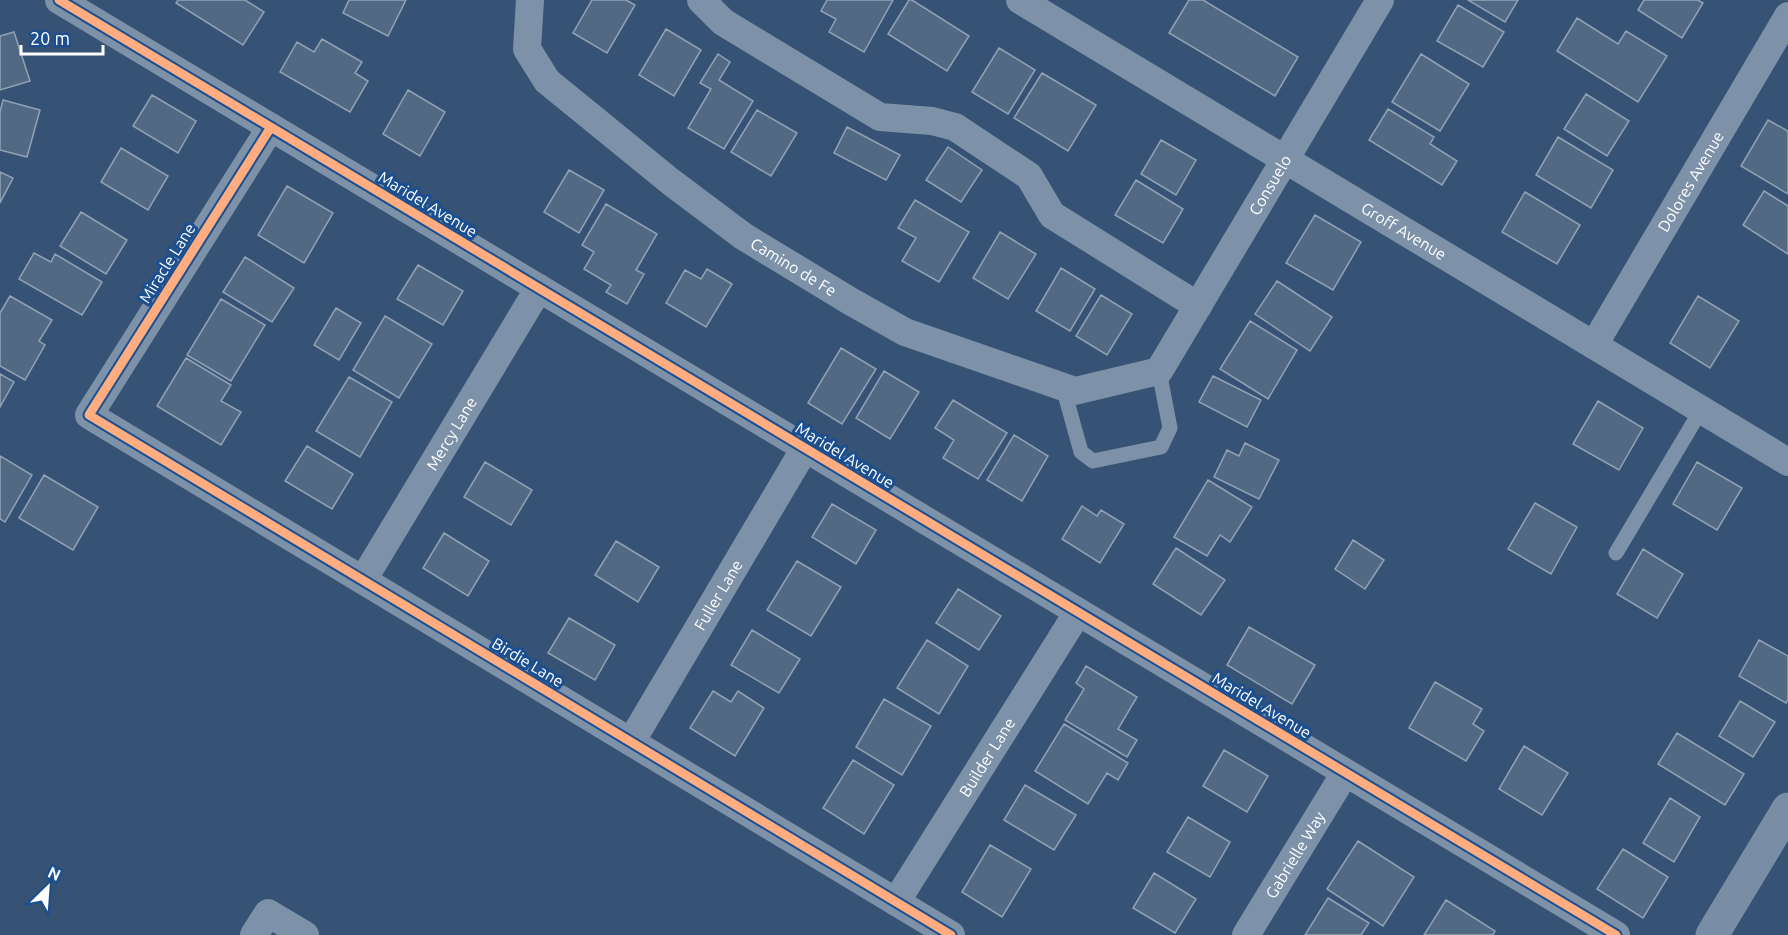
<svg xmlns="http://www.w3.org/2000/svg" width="1788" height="935" viewBox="0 0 1788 935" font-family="Ubuntu,sans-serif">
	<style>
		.building { fill: #526984; stroke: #92a2b6; stroke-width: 1.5 }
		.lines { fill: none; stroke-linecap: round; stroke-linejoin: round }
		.lane { stroke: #7d92a8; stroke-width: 15 }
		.street { stroke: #7d92a8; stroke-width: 28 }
		.secondary { stroke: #798da4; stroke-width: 33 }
		.cycleway-casing { stroke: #1b4f8f; stroke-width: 13 }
		.cycleway { stroke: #ffac80; stroke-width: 9 }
		.labels { text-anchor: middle; stroke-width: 6; stroke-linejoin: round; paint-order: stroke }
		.street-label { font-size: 16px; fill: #fff; stroke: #1b4f8f }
	</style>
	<rect width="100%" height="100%" fill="#365274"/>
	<path class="building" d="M178 0H245L264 12 243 45 176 3Z
		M349 0H406L388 36 343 13Z
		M592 0H626L635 5 607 53 573 33Z
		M827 0H893L864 52 829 32 836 19 821 11Z
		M909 0H912L969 36 947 71 888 34Z
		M1189 0H1203L1298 57 1275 96 1169 33Z
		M1468 0H1518L1505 22Z
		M1644 0H1698L1703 3 1682 38 1638 10Z
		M1458 5 1504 32 1483 67 1437 41Z
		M1577 18 1618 44 1626 31 1667 56 1638 102 1557 51Z
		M666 29 701 50 674 96 639 75Z
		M14 32 30 81 0 90V36Z
		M322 39 362 62 355 73 368 81 350 112 280 72 297 42 314 52Z
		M999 48 1035 70 1008 114 972 92Z
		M718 54 730 62 719 80 753 101 724 149 688 128 711 89 700 83Z
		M1421 54 1469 84 1440 131 1392 102Z
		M1042 73 1096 105 1068 151 1014 118Z
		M408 90 445 112 420 156 383 134Z
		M1586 94 1629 121 1607 156 1564 129Z
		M152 95 196 121 178 153 133 126Z
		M3 100 40 110 27 157 0 150V112Z
		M1388 109 1434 137 1430 144 1457 161 1442 185 1369 140Z
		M757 110 797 133 771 176 731 152Z
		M1768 120 1788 131V194L1741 166Z
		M847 127 900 155 886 180 834 153Z
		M1558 137 1613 170 1591 208 1536 175Z
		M1161 140 1196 160 1176 195 1141 174Z
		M948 147 982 170 961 202 926 180Z
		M121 148 168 176 148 210 101 182Z
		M569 170 604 190 579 233 544 212Z
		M0 172 13 178 0 203Z
		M1136 180 1183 209 1163 243 1115 215Z
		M287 186 333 213 304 263 258 235Z
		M1764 191 1788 206V254L1743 225Z
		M1525 192 1580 225 1557 264 1502 232Z
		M915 200 969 232 939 282 902 261 916 238 898 228Z
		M606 204 657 234 636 270 644 274 627 304 606 292 611 285 584 269 594 252 582 245Z
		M81 212 127 240 106 274 60 246Z
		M1315 215 1361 242 1333 290 1286 263Z
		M1000 232 1036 254 1008 299 973 278Z
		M34 253 51 262 55 254 102 282 82 315 19 279Z
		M245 257 294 288 272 322 223 292Z
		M418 265 463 291 443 325 397 299Z
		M1061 268 1095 289 1070 331 1036 311Z
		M707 269 732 284 706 327 666 303 685 270 701 279Z
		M1277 281 1332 317 1310 351 1255 314Z
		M1101 295 1132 314 1107 355 1076 336Z
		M10 296 52 320 39 341 45 345 25 380 0 366V313Z
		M1698 296 1739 321 1710 368 1670 343Z
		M221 299 265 325 231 381 187 355Z
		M336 308 361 323 339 360 314 345Z
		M385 316 432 344 399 398 353 370Z
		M1250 321 1297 350 1268 399 1220 369Z
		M841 348 876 369 842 424 808 403Z
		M186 358 231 385 221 401 241 412 221 445 157 406Z
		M884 371 919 392 890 439 856 418Z
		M0 374 14 382 0 407Z
		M1213 376 1261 400 1247 427 1199 402Z
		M349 377 392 402 360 457 316 431Z
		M953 400 1007 433 978 479 943 458 954 440 935 428Z
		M1598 401 1643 428 1619 470 1573 444Z
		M1014 435 1048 456 1022 501 987 480Z
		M1245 443 1279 460 1259 499 1214 477 1227 450 1239 456Z
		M307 446 353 474 332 509 285 481Z
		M0 456 32 475 5 522 0 519Z
		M485 462 532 490 511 525 464 497Z
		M1697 462 1742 488 1717 530 1673 504Z
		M44 475 98 507 73 550 19 518Z
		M1208 480 1252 507 1230 542 1220 535 1207 556 1174 537Z
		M1535 503 1577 527 1551 574 1508 549Z
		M832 504 876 530 856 564 812 537Z
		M1082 506 1097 516 1101 510 1124 524 1100 563 1062 539Z
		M444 533 489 561 468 596 423 568Z
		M1353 540 1384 560 1365 589 1335 569Z
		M616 541 659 567 638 602 595 575Z
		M1176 548 1225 580 1201 615 1153 584Z
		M1643 549 1683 574 1657 618 1617 594Z
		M797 561 841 587 811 636 767 610Z
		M958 589 1001 616 979 650 936 623Z
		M569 618 615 645 595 680 548 653Z
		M1249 627 1315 665 1292 704 1227 665Z
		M752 630 800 659 779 693 731 665Z
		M927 640 968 666 939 714 897 688Z
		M1759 640 1788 656V699L1786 703 1739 676Z
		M1086 666 1137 697 1118 729 1137 740 1127 757 1065 720 1084 689 1076 683Z
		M1435 682 1482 709 1473 724 1484 731 1466 761 1409 728Z
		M713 691 731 702 738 691 764 708 735 756 690 728Z
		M884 699 931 726 902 775 856 747Z
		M1740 701 1775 722 1753 757 1719 736Z
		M1064 724 1128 763 1118 780 1107 773 1088 804 1035 771Z
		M1677 733 1744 774 1725 805 1658 764Z
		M1524 746 1568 773 1542 815 1499 789Z
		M1224 750 1268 776 1247 812 1203 786Z
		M853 760 894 785 864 834 823 808Z
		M1025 785 1076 815 1054 850 1004 820Z
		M1670 798 1700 817 1674 862 1643 843Z
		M1188 817 1230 842 1210 877 1167 852Z
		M1358 841 1414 877 1383 926 1327 889Z
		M990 845 1031 869 1002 917 962 892Z
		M1623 849 1668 877 1643 918 1597 889Z
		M1154 873 1196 899 1175 933 1133 908Z
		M1328 898 1369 923 1361 935H1305Z
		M1446 900 1495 931 1493 935H1424Z"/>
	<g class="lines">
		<path class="lane" d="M1063 387 1081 452 1093 461 1161 447 1170 428 1159 371
			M1616 553 1701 410"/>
		<g class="street">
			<path d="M59 0 1616 935"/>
			<path id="s1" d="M530 0 527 49 547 81 671 182 743 236 850 301 905 332 1075 391 1159 371 1380 0"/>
			<path d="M701 0 723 22 880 117 932 121 955 127 1029 176 1052 215 1198 306"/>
			<path id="s2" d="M1020 0 1788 462"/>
			<path d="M271 127 89 415 951 935"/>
			<path id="s3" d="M1594 345 1788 16"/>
			<path id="s4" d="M363 580 539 288"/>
			<path id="s5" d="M631 742 805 448"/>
			<path id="s6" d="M896 902 1078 612"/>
			<path d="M254 935 268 913 305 935"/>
			<path id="s7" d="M1246 935 1345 773"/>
		</g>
		<path class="secondary" d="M1712 935 1788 809"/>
		<g class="cycleway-casing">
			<path id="cycleway" d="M59 0 1616 935
				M271 127 89 415 951 935"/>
		</g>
		<use href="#cycleway" class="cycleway"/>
	</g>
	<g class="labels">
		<g class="street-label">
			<text dy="6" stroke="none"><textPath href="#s3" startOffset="190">Dolores Avenue</textPath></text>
			<text dy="6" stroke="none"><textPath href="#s1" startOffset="1008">Consuelo</textPath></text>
			<text transform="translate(428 204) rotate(31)" y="6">Maridel Avenue</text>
			<text dy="6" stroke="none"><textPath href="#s2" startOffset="448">Groff Avenue</textPath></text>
			<text transform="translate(167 263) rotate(-58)" y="6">Miracle Lane</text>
			<text dy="6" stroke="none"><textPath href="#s1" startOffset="396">Camino de Fe</textPath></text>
			<text dy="6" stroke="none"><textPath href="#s4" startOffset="171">Mercy Lane</textPath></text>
			<text transform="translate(845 455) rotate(31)" y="6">Maridel Avenue</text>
			<text dy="6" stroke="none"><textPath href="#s5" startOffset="171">Fuller Lane</textPath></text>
			<text transform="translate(528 662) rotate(31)" y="6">Birdie Lane</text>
			<text transform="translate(1262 705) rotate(31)" y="6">Maridel Avenue</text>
			<text dy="6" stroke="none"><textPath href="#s6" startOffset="171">Builder Lane</textPath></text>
			<text dy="6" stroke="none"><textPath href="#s7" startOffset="94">Gabrielle Way</textPath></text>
		</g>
	</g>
	<g transform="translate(48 887) rotate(25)" stroke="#1b4f8f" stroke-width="4.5" paint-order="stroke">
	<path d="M0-4.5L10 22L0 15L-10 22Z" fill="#ffffff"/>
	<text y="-9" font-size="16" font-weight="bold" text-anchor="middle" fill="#ffffff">N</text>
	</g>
	<path d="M21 45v9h82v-9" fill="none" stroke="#ffffff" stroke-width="3"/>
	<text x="30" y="45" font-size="18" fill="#ffffff" stroke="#1b4f8f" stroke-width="4.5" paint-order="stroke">20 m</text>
</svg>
